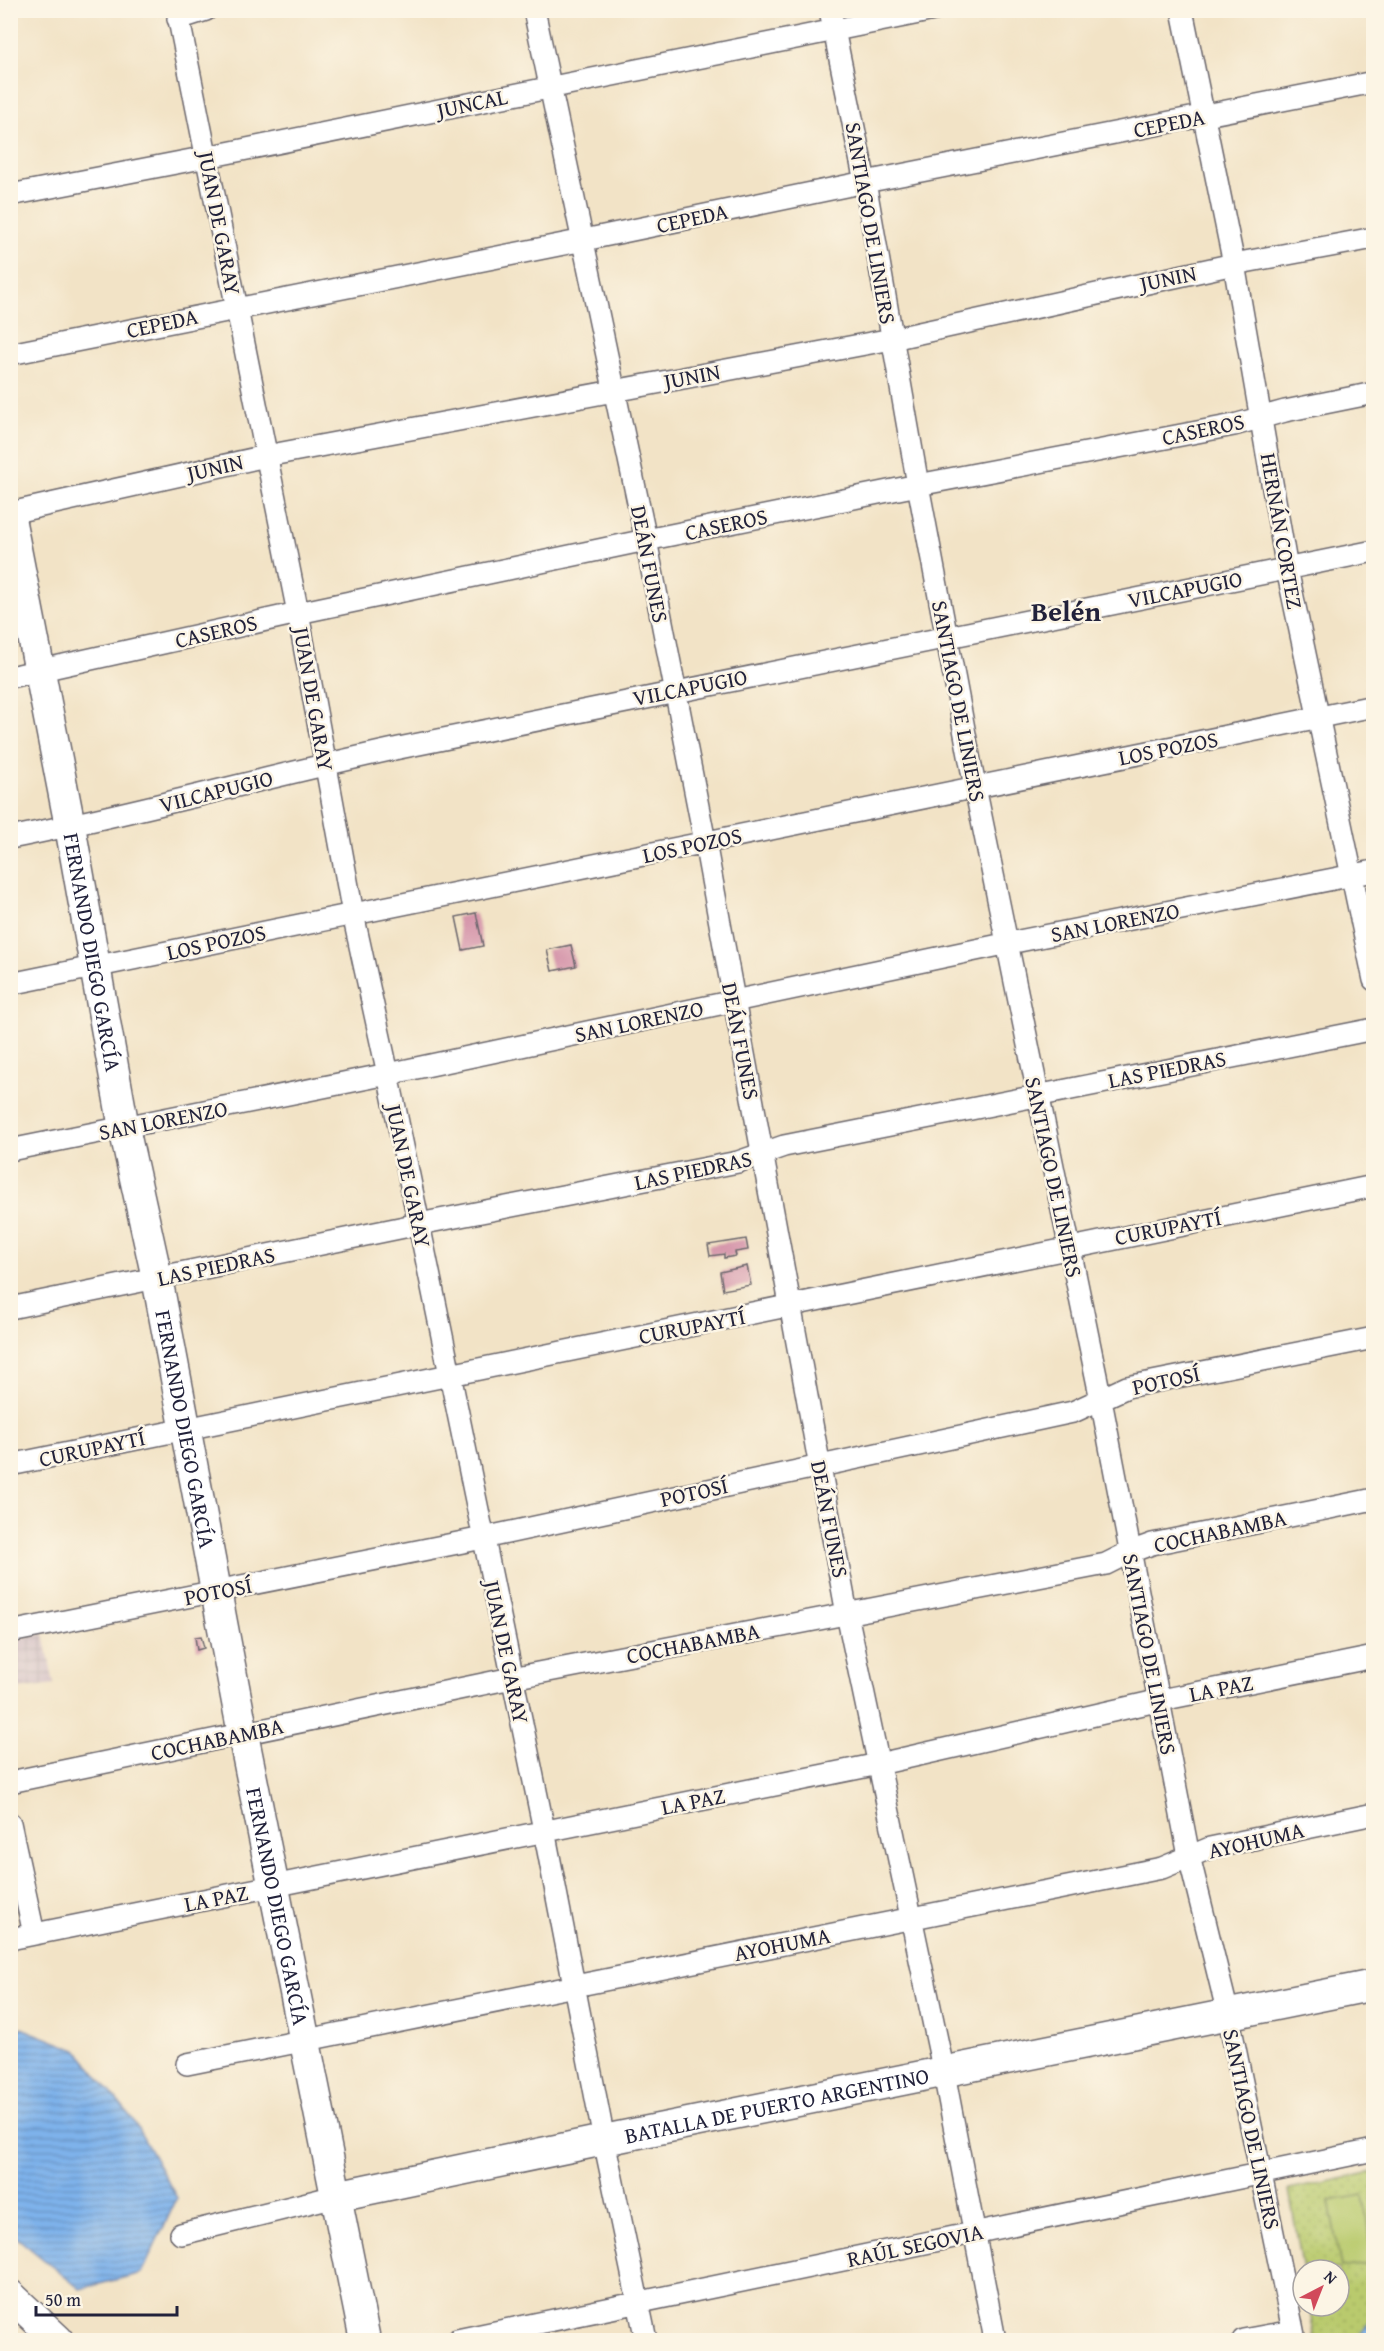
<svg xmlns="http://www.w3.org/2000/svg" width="1384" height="2351" viewBox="0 0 1384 2351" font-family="'Gentium Book Plus',serif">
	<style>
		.industrial { fill: url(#industrial-grid) }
		.green { fill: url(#green-dots); stroke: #6e7654; stroke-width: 1.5 }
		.pitch { fill: #b9ca6d; stroke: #6e7654; stroke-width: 1.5 }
		.water { fill: url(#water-rules); stroke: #506a93; stroke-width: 1.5 }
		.building { fill: #d595aa }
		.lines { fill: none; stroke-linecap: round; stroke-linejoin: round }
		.minor-casing { stroke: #6b666c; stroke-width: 24 }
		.secondary-casing { stroke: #6b666c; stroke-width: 33 }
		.minor { stroke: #fff; stroke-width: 21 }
		.secondary { stroke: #fff; stroke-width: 30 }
		.labels { text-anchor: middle; stroke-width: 5; stroke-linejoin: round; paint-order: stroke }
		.street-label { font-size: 22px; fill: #22223b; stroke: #fcf5e5 }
		.district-label { font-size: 28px; font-weight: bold; fill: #22223b; stroke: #fcf5e5 }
	</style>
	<defs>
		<pattern id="industrial-grid" width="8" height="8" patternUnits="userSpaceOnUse" patternTransform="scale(1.5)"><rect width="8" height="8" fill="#d2bec4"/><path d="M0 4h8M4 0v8" fill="none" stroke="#b4a3a9"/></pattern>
		<pattern id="green-dots" width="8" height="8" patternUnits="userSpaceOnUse" patternTransform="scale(1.5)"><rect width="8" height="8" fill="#b9ca6d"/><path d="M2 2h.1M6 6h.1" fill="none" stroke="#9fad5f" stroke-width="1.8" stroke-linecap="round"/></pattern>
		<pattern id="water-rules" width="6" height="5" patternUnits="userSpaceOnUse" patternTransform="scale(1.5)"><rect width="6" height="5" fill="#7eb2eb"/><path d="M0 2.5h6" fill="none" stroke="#6790c0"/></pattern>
	</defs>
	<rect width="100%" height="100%" fill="#fcf5e5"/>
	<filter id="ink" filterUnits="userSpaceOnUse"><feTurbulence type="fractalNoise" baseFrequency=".0167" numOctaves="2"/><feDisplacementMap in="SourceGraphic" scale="12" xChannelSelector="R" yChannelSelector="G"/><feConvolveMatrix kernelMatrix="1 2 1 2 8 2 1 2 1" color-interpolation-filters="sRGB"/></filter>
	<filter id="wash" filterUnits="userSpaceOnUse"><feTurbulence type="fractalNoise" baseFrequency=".008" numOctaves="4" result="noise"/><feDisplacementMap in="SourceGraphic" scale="24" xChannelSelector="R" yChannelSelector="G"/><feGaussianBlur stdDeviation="1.35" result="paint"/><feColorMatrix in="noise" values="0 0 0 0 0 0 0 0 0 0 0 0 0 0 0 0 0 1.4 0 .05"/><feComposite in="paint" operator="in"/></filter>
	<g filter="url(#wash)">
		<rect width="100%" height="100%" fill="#f2e3c6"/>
		<path class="industrial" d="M44 1634 54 1684 11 1690V1640Z"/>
		<path class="green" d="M1373 2172V2340H1315L1309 2306H1339V2270H1303L1289 2190Z"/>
		<path class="pitch" d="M1363 2195 1373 2263 1341 2268 1329 2201Z"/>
		<path class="water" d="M11 2024 77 2050 133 2120 177 2198 142 2273 80 2289 11 2233Z
			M1373 2317V2340H1359L1362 2333Z"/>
		<g id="blocks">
			<path class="building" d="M476 913 483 946 463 950 456 917Z
				M571 945 576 966 552 971 547 950Z
				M746 1239 748 1250 735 1252 736 1256 724 1258V1254L710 1256 708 1245Z
				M747 1266 751 1285 723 1290 720 1272Z
				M201 1636 204 1648 197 1650 195 1637Z"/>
		</g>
	</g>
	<g filter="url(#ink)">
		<use href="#blocks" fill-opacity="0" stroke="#6b666c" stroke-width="1.5"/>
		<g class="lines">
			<g class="minor-casing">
				<path id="minor" d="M177 10 298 613 353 914 388 1074 544 1830 604 2140 646 2340
					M534 10 646 540 705 842 847 1614 944 2073 995 2340
					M830 10 865 182 918 485 975 787 1101 1400 1189 1856 1228 2014 1295 2340
					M1182 10 1234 264 1287 569 1374 980
					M178 19 206 10
					M10 195 207 157 934 10
					M10 354 584 240 865 182 1374 82
					M10 513 266 456 892 339 1234 264 1374 238
					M10 677 298 613 646 540 918 485 1234 425 1285 411 1374 393
					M10 838C141 812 269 776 399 748 723 680 1049 618 1374 551
					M10 984 1374 706
					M10 1150 388 1074 1009 943 1374 871
					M10 1308 419 1224 738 1162 784 1146 1374 1029
					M10 1465 1374 1186
					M10 1632 483 1538 1073 1412 1127 1387 1374 1338
					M10 1782 512 1678 1106 1564 1130 1552 1152 1544 1374 1499
					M10 1823 34 1934
					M10 1939 879 1764 1161 1700 1374 1657
					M187 2064 1162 1868 1210 1848 1374 1814
					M181 2234 336 2196
					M457 2340 1374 2150
					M1243 2340 1293 2331"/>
			</g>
			<g class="secondary-casing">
				<g id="secondary">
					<path id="s1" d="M10 518 70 826 124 1128 157 1278 243 1734 365 2340"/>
					<path id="s2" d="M336 2196 604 2140 1374 1985"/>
					<path d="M10 2295 58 2340"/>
				</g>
			</g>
			<use href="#minor" class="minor"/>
			<use href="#secondary" class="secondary"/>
		</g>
	</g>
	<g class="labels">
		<g class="street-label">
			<text transform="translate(472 103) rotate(-12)" y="8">JUNCAL</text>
			<text transform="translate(1169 123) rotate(-11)" y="8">CEPEDA</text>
			<text transform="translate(692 218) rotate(-12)" y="8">CEPEDA</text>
			<text transform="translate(220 223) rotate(79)" y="8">JUAN DE GARAY</text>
			<text transform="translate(871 223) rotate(80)" y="8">SANTIAGO DE LINIERS</text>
			<text transform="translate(1168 278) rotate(-12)" y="8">JUNIN</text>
			<text transform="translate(162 323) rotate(-12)" y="8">CEPEDA</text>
			<text transform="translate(692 376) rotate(-11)" y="8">JUNIN</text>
			<text transform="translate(1203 429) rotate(-12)" y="8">CASEROS</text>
			<text transform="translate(215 467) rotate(-13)" y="8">JUNIN</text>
			<text transform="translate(726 524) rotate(-12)" y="8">CASEROS</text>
			<text transform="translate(1282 531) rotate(80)" y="8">HERNÁN CORTEZ</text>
			<text transform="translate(650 564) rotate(79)" y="8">DEÁN FUNES</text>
			<text transform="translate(1185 589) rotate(-11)" y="8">VILCAPUGIO</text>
			<text transform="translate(216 631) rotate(-13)" y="8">CASEROS</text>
			<text transform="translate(690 687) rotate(-11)" y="8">VILCAPUGIO</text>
			<text transform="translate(314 699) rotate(80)" y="8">JUAN DE GARAY</text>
			<text transform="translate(959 701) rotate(79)" y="8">SANTIAGO DE LINIERS</text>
			<text transform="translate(1168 748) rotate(-11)" y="8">LOS POZOS</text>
			<text transform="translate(216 791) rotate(-14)" y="8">VILCAPUGIO</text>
			<text transform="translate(692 845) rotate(-12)" y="8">LOS POZOS</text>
			<text transform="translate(1115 922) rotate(-11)" y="8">SAN LORENZO</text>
			<text transform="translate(216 942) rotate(-12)" y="8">LOS POZOS</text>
			<text dy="8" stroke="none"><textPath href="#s1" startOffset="442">FERNANDO DIEGO GARCÍA</textPath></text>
			<text transform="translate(639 1021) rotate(-12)" y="8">SAN LORENZO</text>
			<text transform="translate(741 1041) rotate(79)" y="8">DEÁN FUNES</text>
			<text transform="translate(1167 1069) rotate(-11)" y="8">LAS PIEDRAS</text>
			<text transform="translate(163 1120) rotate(-11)" y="8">SAN LORENZO</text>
			<text transform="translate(693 1170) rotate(-12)" y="8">LAS PIEDRAS</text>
			<text transform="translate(409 1176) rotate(78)" y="8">JUAN DE GARAY</text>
			<text transform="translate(1054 1177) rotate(78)" y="8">SANTIAGO DE LINIERS</text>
			<text transform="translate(1168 1227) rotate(-11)" y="8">CURUPAYTÍ</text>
			<text transform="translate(216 1266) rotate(-12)" y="8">LAS PIEDRAS</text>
			<text transform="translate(692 1326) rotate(-11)" y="8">CURUPAYTÍ</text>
			<text transform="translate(1166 1380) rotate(-12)" y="8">POTOSÍ</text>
			<text dy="8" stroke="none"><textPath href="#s1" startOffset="928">FERNANDO DIEGO GARCÍA</textPath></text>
			<text transform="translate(92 1448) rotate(-12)" y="8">CURUPAYTÍ</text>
			<text transform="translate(694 1492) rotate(-12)" y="8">POTOSÍ</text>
			<text transform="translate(830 1519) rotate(79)" y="8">DEÁN FUNES</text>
			<text transform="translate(1220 1531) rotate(-12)" y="8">COCHABAMBA</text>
			<text transform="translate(218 1591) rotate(-11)" y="8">POTOSÍ</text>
			<text transform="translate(693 1643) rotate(-11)" y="8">COCHABAMBA</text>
			<text transform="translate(507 1652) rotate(78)" y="8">JUAN DE GARAY</text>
			<text transform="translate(1150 1654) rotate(79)" y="8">SANTIAGO DE LINIERS</text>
			<text transform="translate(1221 1688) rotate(-11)" y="8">LA PAZ</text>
			<text transform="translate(217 1739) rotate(-12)" y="8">COCHABAMBA</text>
			<text transform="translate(693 1801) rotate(-11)" y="8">LA PAZ</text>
			<text transform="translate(1256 1840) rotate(-13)" y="8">AYOHUMA</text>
			<text transform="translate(216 1898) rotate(-11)" y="8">LA PAZ</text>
			<text dy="8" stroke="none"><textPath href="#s1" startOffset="1414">FERNANDO DIEGO GARCÍA</textPath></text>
			<text transform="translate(782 1944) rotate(-11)" y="8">AYOHUMA</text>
			<text dy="8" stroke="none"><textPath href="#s2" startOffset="450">BATALLA DE PUERTO ARGENTINO</textPath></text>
			<text transform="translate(1252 2129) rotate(78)" y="8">SANTIAGO DE LINIERS</text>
			<text transform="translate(915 2245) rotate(-12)" y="8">RAÚL SEGOVIA</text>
		</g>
		<g class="district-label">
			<text x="1066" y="621">Belén</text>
		</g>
	</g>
	<rect width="1384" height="2351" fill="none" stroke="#fcf5e5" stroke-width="36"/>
	<g transform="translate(1321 2288) rotate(42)"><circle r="28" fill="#fcf5e5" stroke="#a5a1a1" stroke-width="1.5"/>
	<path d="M0-4.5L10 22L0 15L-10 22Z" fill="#d1495b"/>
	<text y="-9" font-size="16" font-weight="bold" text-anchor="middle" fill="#22223b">N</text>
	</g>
	<path d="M36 2306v9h141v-9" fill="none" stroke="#22223b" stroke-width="3"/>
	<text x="45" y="2306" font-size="18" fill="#22223b" stroke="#fcf5e5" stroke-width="4.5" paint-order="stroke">50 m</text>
</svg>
